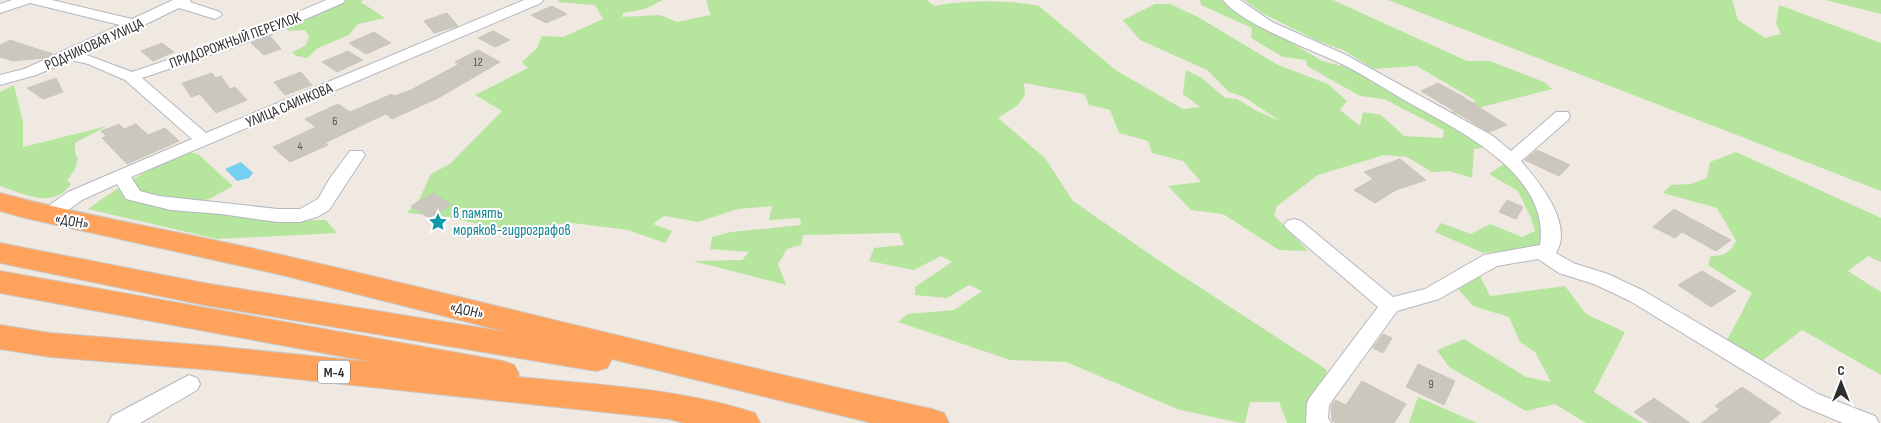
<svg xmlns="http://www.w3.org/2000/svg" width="1881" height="423" viewBox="0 0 1881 423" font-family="'Sofia Sans Condensed',sans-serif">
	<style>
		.green { fill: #b6e59e }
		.water { fill: #75cff0 }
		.building { fill: #cbc7bf; stroke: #cbc5ba }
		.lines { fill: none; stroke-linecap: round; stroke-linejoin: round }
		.minor-casing { stroke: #b4b7c1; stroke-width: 2 }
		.highway-casing { stroke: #c9c9c9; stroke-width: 2 }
		.minor { fill: #fff; fill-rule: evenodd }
		.highway { fill: #ffa35c; fill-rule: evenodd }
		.labels { text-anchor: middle; stroke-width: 4; stroke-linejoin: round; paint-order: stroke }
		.number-label { font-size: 12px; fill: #555452 }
		.shield { fill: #fff; stroke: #6d6d6d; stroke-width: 1 }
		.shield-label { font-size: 14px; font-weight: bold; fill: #2e2e2e }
		.street-label { font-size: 15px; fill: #2e2e2e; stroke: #fff }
		.culture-label { font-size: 15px; fill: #0d838f; stroke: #fff; text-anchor: start }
	</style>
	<rect width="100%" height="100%" fill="#efe9e1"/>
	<path class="green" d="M328 0H363L361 2 385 18 358 24 349 35 318 48 307 58 296 56 292 52 305 46 309 37 305 30 289 31 284 26Z
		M558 0H663L645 9 623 13 622 17 660 15 677 22 711 15 706 1 708 0H927L934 6C961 0 1014 0 1039 6L1117 71 1183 109 1200 107 1183 94 1186 70 1202 78 1225 98 1237 99 1257 111 1280 121 1244 97 1229 92 1207 70 1140 40 1123 20 1155 4H1170L1198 17 1278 65 1328 84 1347 101 1340 110 1360 126 1363 112 1381 115 1404 136 1443 138 1444 130 1384 99 1360 96 1307 66 1306 60 1283 57 1251 38 1252 28 1201 5 1200 0H1220L1322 61 1357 70 1438 118 1476 101 1417 66 1374 69 1343 50 1318 41 1262 13 1244 0H1333L1467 61H1490L1544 82 1552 89 1462 112 1444 119 1491 146 1474 149 1472 178 1449 171 1432 172 1407 157 1384 155 1318 175 1277 206 1274 215 1308 251 1279 250 1223 214 1191 210 1168 186 1201 182 1183 161 1152 153 1148 141 1119 133 1110 110 1089 105 1084 94 1024 83 1025 95 1018 105 998 118 1045 158 1073 201 1161 262 1327 370 1308 423H1287L1279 402H1250L1245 423H1241L1180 410 1066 362 1010 360 898 322 908 314 954 310 982 291 969 285 947 298 915 295V287L952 262 941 256 914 270 869 261 874 248 904 245 899 233 803 235 801 245 787 249 778 264 786 285 693 261 742 260 749 252 710 249 712 237 731 232 801 225 800 218 769 220 772 206 738 209 698 222 664 216 653 224 672 231 665 243 628 230 573 223 500 229 448 217 407 213 420 198 431 174 450 164 502 111 475 95 528 68 522 62 537 48 542 36 563 37 603 19 595 5 558 2Z
		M1388 0H1732L1738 20 1765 38 1781 34 1776 23 1779 5 1881 43V191Z
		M1826 0H1881V14Z
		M14 85 23 122V147L107 126 75 143V153L78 159 75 169 67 181 71 184C53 210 25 194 0 186V92Z
		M188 152 198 154 233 186 209 199 192 202 180 212 229 213 273 221 326 220 337 233 217 239 88 209C120 186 152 166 188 152Z
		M1736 152 1881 218V262L1868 256 1848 271 1881 292V375L1802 330 1762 361 1727 340 1752 293 1708 265 1711 256C1724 256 1730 253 1736 241L1717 208 1663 193 1671 185 1690 184 1707 178 1710 162Z
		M1507 162 1530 191 1546 237 1533 249 1483 253 1435 232 1441 223 1471 234 1490 224 1522 237 1535 231 1531 218 1518 191 1489 174Z
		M1477 270 1490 296 1565 286 1586 314 1625 332 1594 392 1642 423H1586L1555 404 1526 411 1449 367 1437 350 1464 339 1526 377 1551 382 1535 352 1520 342 1509 317 1473 306 1458 289Z
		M1418 397 1477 423H1409Z"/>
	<path class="water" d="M241 162 253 173 249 178 237 181 225 169Z"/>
	<path class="building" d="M552 6 567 14 546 23 531 15Z
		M447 13 458 26 434 33 424 21Z
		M493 31 510 40 495 47 478 38Z
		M374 32 391 43 366 54 349 43Z
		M270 36 281 49 264 55 251 43Z
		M10 40 28 46 53 54 44 58 13 61 0 57V45Z
		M162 43 174 52 153 61 141 51Z
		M478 50 500 62 438 98 392 119 386 114 375 119 325 143 328 145 290 162 273 147 316 127 305 119 338 104 350 112 392 94 394 96 411 90 459 64 455 62Z
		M348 51 363 60 337 72 322 62Z
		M301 72 312 85 285 95 274 82Z
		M212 73 216 78 221 76 230 89 235 87 247 100 216 113 200 94 191 97 182 83Z
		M56 78 63 92 43 99 27 88Z
		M1438 83 1460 95 1507 125 1489 132 1421 91Z
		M119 124 124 129 136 124 148 135 165 128 179 141 127 164 102 138 106 136 101 131Z
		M1537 150 1570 165 1559 176 1525 160Z
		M1400 159 1426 180 1396 190 1375 203 1354 190 1373 179 1364 172Z
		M433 193 451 205 429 218 411 206Z
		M1507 200 1523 207 1516 219 1499 212Z
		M1674 209 1690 218 1731 240 1716 251 1682 232 1675 238 1653 227Z
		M1702 271 1736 291 1711 307 1678 285Z
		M1383 334 1392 338 1383 353 1373 348Z
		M1418 364 1455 381 1444 405 1406 387Z
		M1362 381 1406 404 1394 423H1337L1332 421 1331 406 1335 400 1346 405Z
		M1742 387 1781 413 1768 423H1701L1720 409 1715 406Z
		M1654 398 1690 423H1650L1634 412Z"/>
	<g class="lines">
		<g class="minor-casing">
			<path id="minor" d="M12 0H52L132 19 173 0H191L190 2 220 12 222 15 215 19 179 8 144 25 142 28 135 29 84 54 132 72 256 30 326 0H345L343 3 266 36 142 78 206 133 524 0H543L541 3 131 177 140 191 159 196 278 209H300L318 199 330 178 350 151H362L365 155 329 210 317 217 300 222H278L221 214 171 210 126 199 117 184 82 200 54 220 47 222 40 220 38 216 40 212 68 192 192 139 125 80 88 64 71 60 36 75 0 85V75L24 69 120 25 30 3 0 13V4Z
				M1223 0H1240L1272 22 1346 55 1493 136 1511 151 1556 112H1568L1570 116 1568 120 1521 161C1539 182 1574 224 1556 253L1573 263 1608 274 1644 291 1818 394 1875 416 1879 423H1843L1802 406 1630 301 1594 284 1559 273 1538 259 1497 266 1439 299 1397 311 1329 405 1328 418 1331 423H1306L1307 403 1310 397 1378 307 1287 229 1284 225 1287 221 1294 219 1301 221 1393 297 1425 289 1484 255 1540 245C1551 173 1457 130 1406 101 1382 87 1358 71 1333 60 1306 48 1239 22 1223 0Z
				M189 375 197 378 200 384 197 390 140 423H108L112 416Z"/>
		</g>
		<g class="highway-casing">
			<path id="highway" d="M0 193C93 218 188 233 282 255 499 305 714 361 932 409L944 413 949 423H872L612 359 607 368 596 371 204 305 0 263V243L204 283 507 332 282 275 25 218 0 211Z
				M0 271 503 361 514 365 519 374 518 377C597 385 679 388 755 413L760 423H684L669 419 213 370 50 357 0 349V325L50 333 213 346 372 362 0 293Z"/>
		</g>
		<use href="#minor" class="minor"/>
		<use href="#highway" class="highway"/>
	</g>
	<defs>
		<g id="sight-bare" transform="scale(1.5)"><path d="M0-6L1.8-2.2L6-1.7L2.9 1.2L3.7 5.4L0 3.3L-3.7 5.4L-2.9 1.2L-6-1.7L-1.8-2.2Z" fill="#0f9aa8" stroke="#fff" stroke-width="2.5" paint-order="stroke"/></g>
	</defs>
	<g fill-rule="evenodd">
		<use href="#sight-bare" x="438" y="222"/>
	</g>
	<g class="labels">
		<g class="number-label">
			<text x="478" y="66">12</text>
			<text x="335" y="125">6</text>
			<text x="300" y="150">4</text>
			<text x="1431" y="388">9</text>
		</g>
		<rect class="shield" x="318" y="360.5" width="32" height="23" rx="4"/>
		<g class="shield-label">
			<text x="334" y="377">М-4</text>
		</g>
		<g class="street-label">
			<text transform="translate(235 40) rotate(-20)" y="5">ПРИДОРОЖНЫЙ ПЕРЕУЛОК</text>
			<text transform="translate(94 44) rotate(-24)" y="5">РОДНИКОВАЯ УЛИЦА</text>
			<text transform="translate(289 105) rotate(-23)" y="5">УЛИЦА САИНКОВА</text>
			<text transform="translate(72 221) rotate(11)" y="5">«ДОН»</text>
			<text transform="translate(467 310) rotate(14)" y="5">«ДОН»</text>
		</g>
		<g class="culture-label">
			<text x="453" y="218">в память<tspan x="453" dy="17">моряков-гидрографов</tspan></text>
		</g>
	</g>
	<g transform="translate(1841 383)" stroke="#ffffff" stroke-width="4" paint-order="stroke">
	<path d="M0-4L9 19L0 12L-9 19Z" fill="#2e2e2e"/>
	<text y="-8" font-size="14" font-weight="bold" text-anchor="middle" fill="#2e2e2e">С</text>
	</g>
</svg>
